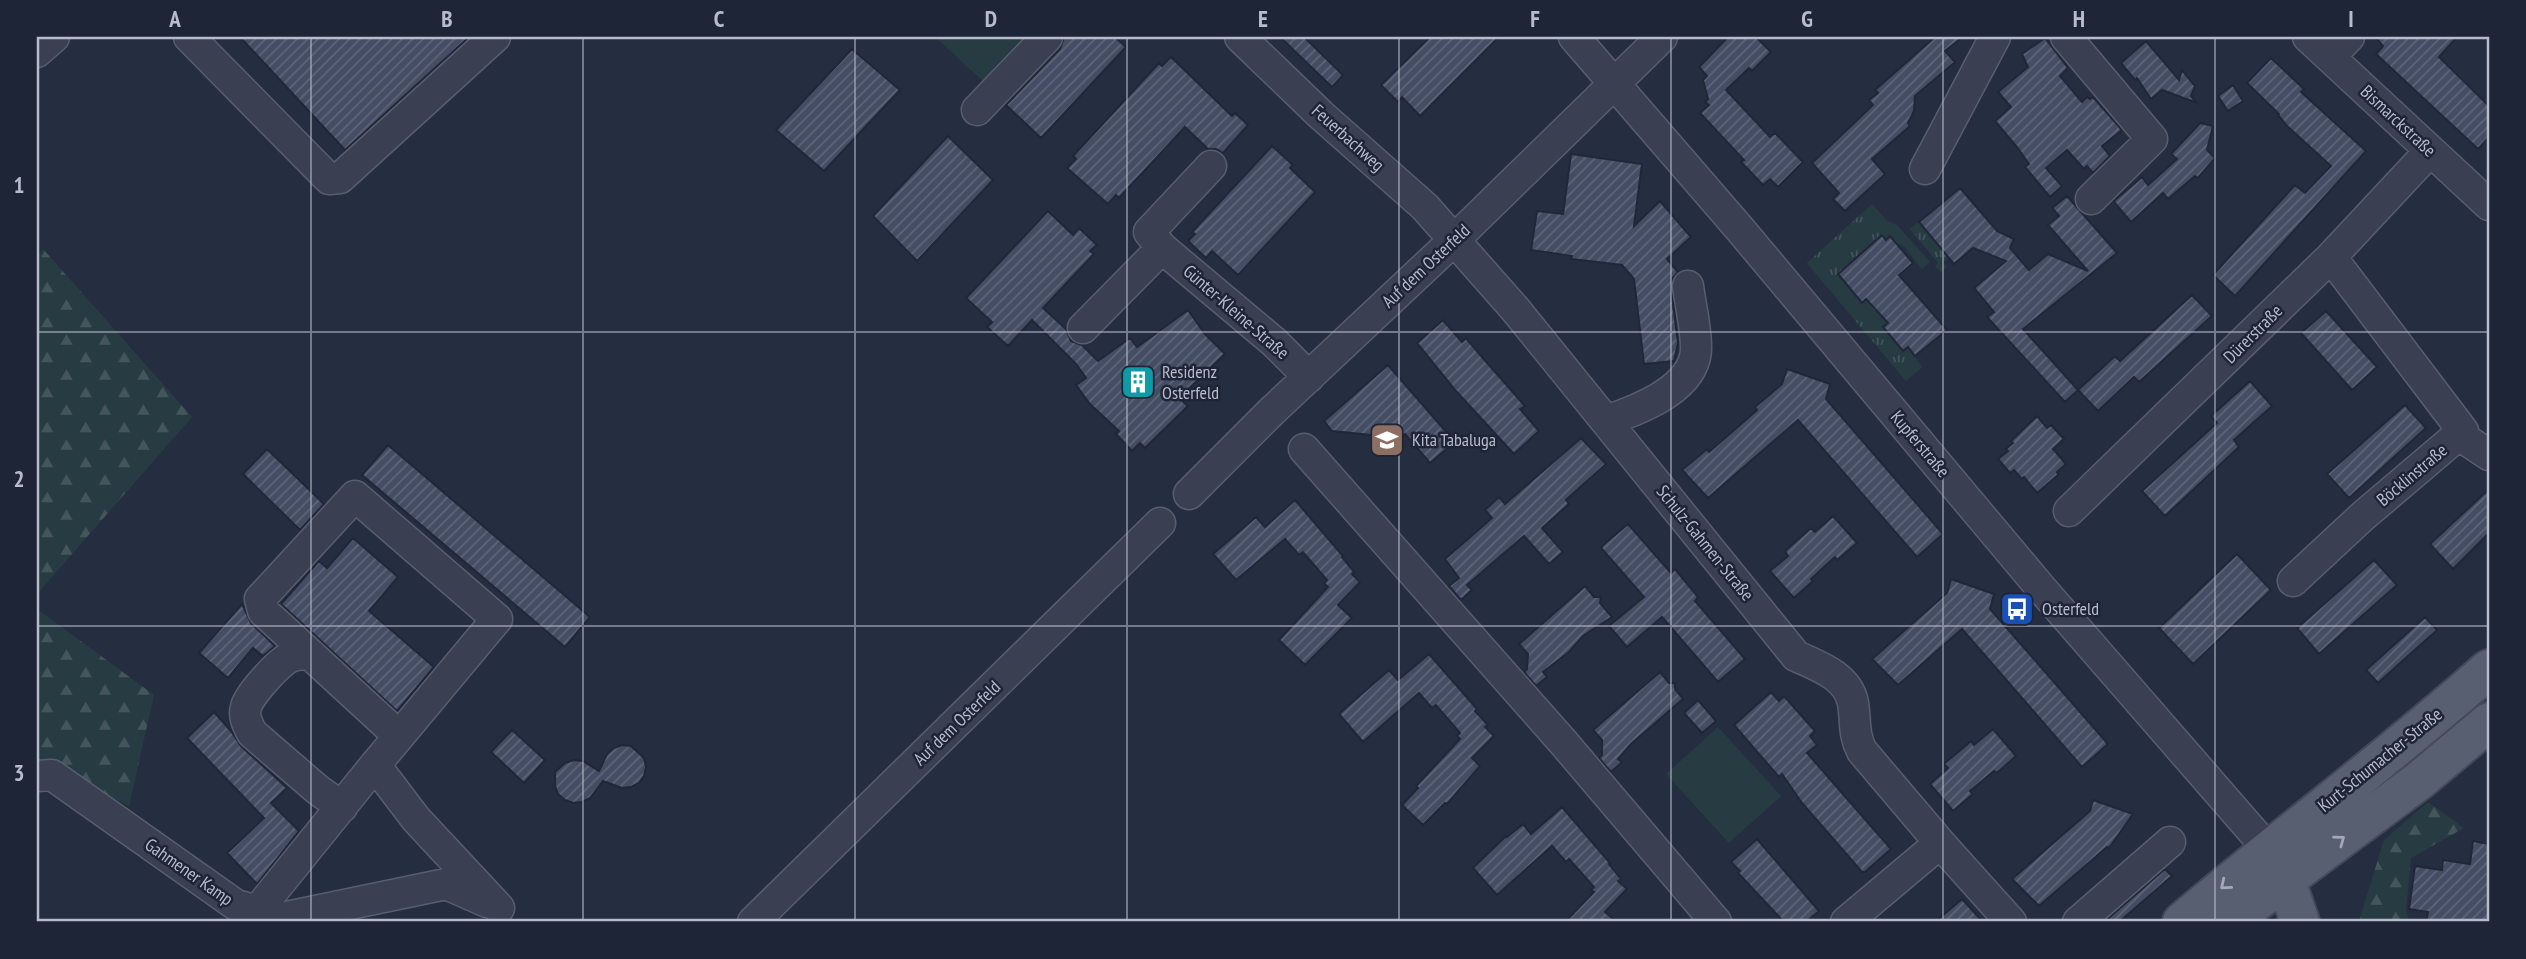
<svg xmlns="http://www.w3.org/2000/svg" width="2526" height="959" viewBox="0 0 2526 959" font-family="'PT Sans Narrow',sans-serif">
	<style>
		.grass { fill: url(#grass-tufts) }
		.forest { fill: url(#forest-firs) }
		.green { fill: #273c42 }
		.building { fill: url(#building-hatch); stroke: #202738; stroke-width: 2 }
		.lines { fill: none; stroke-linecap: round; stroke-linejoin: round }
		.minor-casing { stroke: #575e6e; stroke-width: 33 }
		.major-casing { stroke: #43495a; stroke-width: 42 }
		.minor { stroke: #3a4051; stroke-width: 30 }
		.major { stroke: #585f70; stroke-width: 38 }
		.oneway { stroke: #a3a9b9 }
		.grid { fill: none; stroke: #b6bccb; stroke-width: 2; stroke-opacity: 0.55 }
		.labels { text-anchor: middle; stroke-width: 5; stroke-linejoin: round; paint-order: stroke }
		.street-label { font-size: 18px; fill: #b6bccb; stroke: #1e2536 }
		.poi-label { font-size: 18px; fill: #b6bccb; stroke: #1e2536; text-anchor: start }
		.neatline { fill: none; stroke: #b6bccb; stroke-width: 2.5 }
		.grid-label { font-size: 23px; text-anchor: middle; font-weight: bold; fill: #b6bccb }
	</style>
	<defs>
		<pattern id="grass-tufts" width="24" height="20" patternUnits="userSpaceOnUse" patternTransform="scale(1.75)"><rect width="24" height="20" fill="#273c42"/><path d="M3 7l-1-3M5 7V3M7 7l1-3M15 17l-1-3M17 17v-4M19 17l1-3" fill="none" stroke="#44565c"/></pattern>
		<pattern id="forest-firs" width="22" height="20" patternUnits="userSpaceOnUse" patternTransform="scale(1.75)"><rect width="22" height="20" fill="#273c42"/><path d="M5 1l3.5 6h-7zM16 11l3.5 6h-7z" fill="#44565c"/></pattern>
		<pattern id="building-hatch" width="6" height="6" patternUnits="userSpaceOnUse" patternTransform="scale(1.75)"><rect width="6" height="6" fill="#444d63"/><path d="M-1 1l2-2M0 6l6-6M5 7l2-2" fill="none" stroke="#5d6578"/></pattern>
	</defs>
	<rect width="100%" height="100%" fill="#252e41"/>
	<path class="grass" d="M1872 204 1887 221 1896 224 1930 262 1922 269 1901 243 1898 245 1890 237 1886 240 1882 235 1873 243 1877 248 1870 253 1865 249 1838 274 1861 303 1866 299 1888 323 1884 328 1903 351 1908 347 1922 367 1906 381 1807 263Z
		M1919 222 1948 258 1943 262 1947 267 1941 272 1935 266 1938 263 1910 229Z"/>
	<path class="forest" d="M43 249 192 417 37 594V257Z
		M37 609 154 695 129 806 37 759Z
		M2428 802 2464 828 2411 858 2406 910 2409 922H2362L2360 918 2384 840Z"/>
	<path class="green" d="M935 37H1028L985 83Z
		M1718 727 1781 796 1729 843 1666 774Z"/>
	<path class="building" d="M240 37H469L345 150Z
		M1064 37H1115L1126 47 1041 138 1006 105 1060 49Z
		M1280 37H1304L1343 75 1332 87Z
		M1430 37H1499L1420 116 1402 97 1398 102 1381 85Z
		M1728 37H1756L1771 52 1752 71 1749 68 1726 90 1770 137 1775 133 1803 162 1778 187 1770 179 1763 185 1741 162 1744 160 1700 113 1709 105 1705 102 1708 99 1703 80 1707 76 1699 67Z
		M1935 37H1963L1945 51 1955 62 1915 96 1914 111 1908 123 1910 126 1872 159 1885 174 1845 211 1833 199 1839 193 1812 163 1873 105 1869 100 1878 93 1875 90Z
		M2375 37H2457L2439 57 2489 106V137L2478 149 2376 54 2383 46Z
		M2045 38 2068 68 2060 76 2082 102 2087 97 2090 99 2093 97 2122 130 2102 146 2110 156 2093 173 2087 166 2084 169 2067 150 2046 168 2062 186 2050 197 2025 167 2029 164 2017 147 1995 121 2011 107 1998 92 2028 67 2022 54Z
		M2146 41 2179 80 2182 70 2195 86 2191 96 2197 103 2162 90 2151 99 2137 78 2135 80 2121 63Z
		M852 49 900 90 824 171 776 130Z
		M1171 57 1232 116 1235 113 1248 125 1223 153 1216 149H1208L1185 127 1119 198 1116 195 1108 204 1067 168 1076 159 1073 156 1159 63 1162 66Z
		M2271 58 2304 89 2301 92 2366 151 2235 296 2213 275 2295 185 2305 193 2331 166 2287 126 2278 115 2279 114 2247 83Z
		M2233 85 2243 101 2228 111 2218 96Z
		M2200 123 2213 126 2207 150 2215 158 2198 178 2195 176 2168 199 2163 193 2131 222 2114 202 2115 200 2142 177 2148 185 2177 159 2171 154Z
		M948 136 993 180 917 261 873 216Z
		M1272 146 1293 165 1290 168 1315 192 1238 275 1212 251 1206 258 1188 241 1195 234 1192 232Z
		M1571 154 1642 164 1634 226 1660 201 1691 237 1667 259 1678 272 1672 279 1671 288 1678 343 1674 361 1644 364 1634 279 1622 265 1571 259 1572 256 1531 250 1537 211 1563 214Z
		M1960 188 1997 231 2014 239 2010 248 2029 270 2048 254 2088 271 2048 225 2059 216 2052 208 2067 196 2117 253 2023 329 2078 390 2065 402 1987 317 1994 312 1974 288 2006 261 1973 248 1954 264 1919 222Z
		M1048 211 1073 235 1079 228 1097 245 1090 251 1094 254 1043 308 1066 329 1071 341 1082 345 1098 361 1130 338 1137 347 1188 310 1205 334 1225 354 1179 398 1188 406 1145 448 1140 443 1132 451 1116 434 1119 431 1090 404 1076 385 1086 378 1076 364 1032 320 1008 346 987 327 992 322 966 298Z
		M1882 235 1886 240 1890 236 1913 263 1899 275 1947 330 1915 356 1908 347 1903 351 1883 327 1888 323 1866 299 1862 303 1838 274Z
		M2192 295 2212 316 2139 382 2134 377 2098 411 2078 390 2115 356 2120 361Z
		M2326 311 2377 367 2352 390 2301 333Z
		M1443 320 1462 342 1466 338 1482 357 1525 406 1520 409 1539 431 1514 454 1455 390 1417 343Z
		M1388 365 1455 442 1430 463 1405 434 1390 446 1381 436 1332 431 1324 421Z
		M1787 369 1830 384 1826 399 1943 534 1917 557 1798 420 1708 498 1682 470 1707 449 1709 452 1757 410 1755 407 1782 384Z
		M2250 381 2272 406 2234 440 2239 447 2165 516 2142 491 2217 423 2211 416Z
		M2405 405 2426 428 2349 498 2327 474Z
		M2037 416 2047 428 2051 425 2064 439 2053 449 2066 464 2057 472 2058 475 2037 493 2024 477 2022 479 2014 470 2010 473 1998 459 2008 451 2006 449 2013 443 2011 441Z
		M1581 438 1606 464 1566 500 1569 504 1542 528 1563 552 1549 564 1524 536 1467 585 1472 590 1461 600 1449 586 1459 578 1445 559 1492 518 1485 510 1499 497 1505 504Z
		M388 445 590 617 565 647 362 475Z
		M267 449 324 504 300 530 243 474Z
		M2489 489V533L2453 569 2430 544Z
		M1295 500 1343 556 1342 557 1354 572 1352 574 1360 582 1338 605 1352 618 1305 665 1279 640 1328 587 1324 583 1327 580 1303 552 1299 555 1285 539 1236 580 1213 554 1256 517 1265 527Z
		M1833 516 1857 543 1837 560 1835 557 1811 579 1813 581 1794 598 1770 571 1788 556 1785 551 1811 528 1815 532Z
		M1628 524 1671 573 1675 569 1698 597 1695 601 1745 659 1718 682 1662 617 1627 647 1609 626 1644 597 1602 549V546Z
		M353 538 398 577 369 611 434 667 397 711 281 604 319 561 327 568Z
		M2237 554 2271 590 2193 664 2159 628Z
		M2374 560 2397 585 2319 654 2297 628Z
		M1951 579 1994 594 1990 609 2108 744 2082 767 1962 629 1898 685 1872 659 1947 593Z
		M1585 586 1594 597H1601L1600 603 1612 617 1583 636 1569 652 1543 672 1547 677 1536 686 1524 672 1527 669 1528 654 1519 644Z
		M242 604 251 623 275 646 263 656 253 648 228 678 199 653Z
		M2425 617 2437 630 2378 683 2366 670Z
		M1429 654 1477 709 1475 711 1488 725 1485 727 1494 736 1472 758 1480 766 1447 804 1445 803 1423 825 1402 805 1418 788 1416 786 1460 739 1457 736 1460 733 1436 705 1432 708 1419 693 1363 742 1339 714 1389 670 1398 680Z
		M1660 672 1669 683H1675V689L1683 699 1631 744 1618 759 1622 762 1611 772 1599 758 1602 755V740L1593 730Z
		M1771 692 1779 701 1784 696 1815 731 1810 736 1817 745 1807 753 1891 849 1865 872H1862L1802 803 1782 774 1779 777 1734 725Z
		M1698 700 1716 721 1702 733 1684 713Z
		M214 712 231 731 241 746 287 788 271 803 299 831 257 884 227 853 264 818 187 738Z
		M1993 729 2016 756 1997 773 1994 771 1970 791 1973 794 1953 811 1930 784 1948 768 1944 764 1971 741 1974 745Z
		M512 730 545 760 524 783 491 752Z
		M622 745 631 746 644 758 646 767 644 776 639 783 631 787 622 788 603 781 590 798 582 802 573 803 565 800 558 794 555 786V772L565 763 574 760 583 761 599 771 607 754 614 748Z
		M2093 800 2133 814 2109 848 2107 847 2039 906 2012 879 2090 811Z
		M1562 807 1610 863 1609 864 1621 879 1618 881 1627 889 1605 912 1617 922H1565L1594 892 1591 890 1594 887 1569 859 1566 862 1552 846 1497 895 1473 868 1506 836 1507 837 1523 824 1531 834Z
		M1757 839 1819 911 1806 922H1784L1738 873 1740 871 1731 862Z
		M2473 841 2489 844V922H2426L2428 912 2409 909 2415 866 2442 870 2443 860 2470 864Z
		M2165 869 2172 876 2119 922H2104Z
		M1962 899 1983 922H1935Z"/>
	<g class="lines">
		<g class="minor-casing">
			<path id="minor" d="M189 37 329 179 340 178 495 37
				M1240 37 1321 115 1425 207 1515 309 1796 656C1818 666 1848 676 1853 703 1856 721 1853 734 1862 751L1940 843 1846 922
				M1574 37 1739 228 2041 588 2268 849
				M2066 37 2152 139 2091 199
				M2308 37 2489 205
				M37 52 54 37
				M2330 57 2349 37
				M977 110 1047 37
				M1211 166 1149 232 1162 248 1274 342 1309 377
				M1925 169 1995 37
				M1083 328 1162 248
				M1606 421C1635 411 1687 392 1695 357 1699 342 1690 303 1688 286
				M2459 435 2489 455
				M1304 449 1563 742 1716 922
				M1189 494 1271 412 1453 241 1662 37
				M2069 511 2331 257 2430 151
				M2293 581 2363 516 2463 431 2331 257
				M311 655C303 654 297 654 290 657 278 663 249 695 246 707 243 717 248 725 252 733L318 790 342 807
				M399 736 263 611 260 599 355 496 497 619 375 765 416 819 499 908
				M37 776 52 775 236 905 282 918 446 884 487 902
				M1940 843 2011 922
				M257 911 375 765
				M753 922 1160 523
				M2078 922 2170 842"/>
		</g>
		<g class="major-casing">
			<path id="major" d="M2274 860 2286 881 2300 922
				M2182 922C2283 836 2390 757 2489 669
				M2229 922 2420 780 2489 722"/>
		</g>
		<use href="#minor" class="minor"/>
		<use href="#major" class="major"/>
	</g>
	<defs><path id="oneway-chevron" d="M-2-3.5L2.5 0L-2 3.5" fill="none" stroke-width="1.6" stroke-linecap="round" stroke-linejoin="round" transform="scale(1.75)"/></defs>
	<g class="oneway">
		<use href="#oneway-chevron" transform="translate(2340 840) rotate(-37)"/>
		<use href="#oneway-chevron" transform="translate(2225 885) rotate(140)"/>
	</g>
	<path class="grid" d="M311 37V922M583 37V922M855 37V922M1127 37V922M1399 37V922M1671 37V922M1943 37V922M2215 37V922M37 332H2489M37 626H2489"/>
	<defs>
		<g id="building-square" transform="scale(1.75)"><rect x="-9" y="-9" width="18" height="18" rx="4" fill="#0f9aa8" stroke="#1e2536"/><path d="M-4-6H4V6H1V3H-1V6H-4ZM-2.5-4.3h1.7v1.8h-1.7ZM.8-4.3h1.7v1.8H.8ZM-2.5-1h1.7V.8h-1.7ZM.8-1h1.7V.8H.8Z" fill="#fff"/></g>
		<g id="school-square" transform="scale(1.75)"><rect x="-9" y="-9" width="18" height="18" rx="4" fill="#8d6e63" stroke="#1e2536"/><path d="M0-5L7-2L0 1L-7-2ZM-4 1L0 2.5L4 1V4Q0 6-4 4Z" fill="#fff"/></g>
		<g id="bus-square" transform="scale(1.75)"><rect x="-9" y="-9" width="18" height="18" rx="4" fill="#1a4fb4" stroke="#1e2536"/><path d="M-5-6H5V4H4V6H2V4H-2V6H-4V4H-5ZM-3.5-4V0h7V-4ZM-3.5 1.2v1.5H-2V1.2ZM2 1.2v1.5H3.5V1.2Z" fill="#fff"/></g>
	</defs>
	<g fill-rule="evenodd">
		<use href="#building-square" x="1138" y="382"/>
		<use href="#school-square" x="1387" y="440"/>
		<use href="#bus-square" x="2017" y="609"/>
	</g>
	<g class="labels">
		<g class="street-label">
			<text transform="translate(2398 121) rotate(43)" y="6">Bismarckstraße</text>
			<text transform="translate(1348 138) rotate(42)" y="6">Feuerbachweg</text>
			<text transform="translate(1426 266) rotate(-43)" y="6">Auf dem Osterfeld</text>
			<text transform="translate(1236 312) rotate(41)" y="6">Günter-Kleine-Straße</text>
			<text transform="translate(2253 334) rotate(-45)" y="6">Dürerstraße</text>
			<text transform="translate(1920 444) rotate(50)" y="6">Kupferstraße</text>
			<text transform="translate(2412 475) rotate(-40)" y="6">Böcklinstraße</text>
			<text transform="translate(1705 543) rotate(51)" y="6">Schulz-Gahmen-Straße</text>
			<text transform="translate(957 723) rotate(-44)" y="6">Auf dem Osterfeld</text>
			<text transform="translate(2380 760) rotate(-39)" y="6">Kurt-Schumacher-Straße</text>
			<text transform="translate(189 872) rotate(35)" y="6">Gahmener Kamp</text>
		</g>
		<g class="poi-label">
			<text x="1162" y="378">Residenz<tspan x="1162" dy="21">Osterfeld</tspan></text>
			<text x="1412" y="446">Kita Tabaluga</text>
			<text x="2042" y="615">Osterfeld</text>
		</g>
	</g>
	<rect width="2526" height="959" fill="none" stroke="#1e2536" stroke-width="77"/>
	<rect x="38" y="38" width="2450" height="882" class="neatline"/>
	<g class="grid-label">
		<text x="175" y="27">A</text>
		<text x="447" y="27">B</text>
		<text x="719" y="27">C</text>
		<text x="991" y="27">D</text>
		<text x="1263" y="27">E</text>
		<text x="1535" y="27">F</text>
		<text x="1807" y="27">G</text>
		<text x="2079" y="27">H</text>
		<text x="2351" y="27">I</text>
		<text x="19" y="193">1</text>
		<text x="19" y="487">2</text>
		<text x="19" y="781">3</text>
	</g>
</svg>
